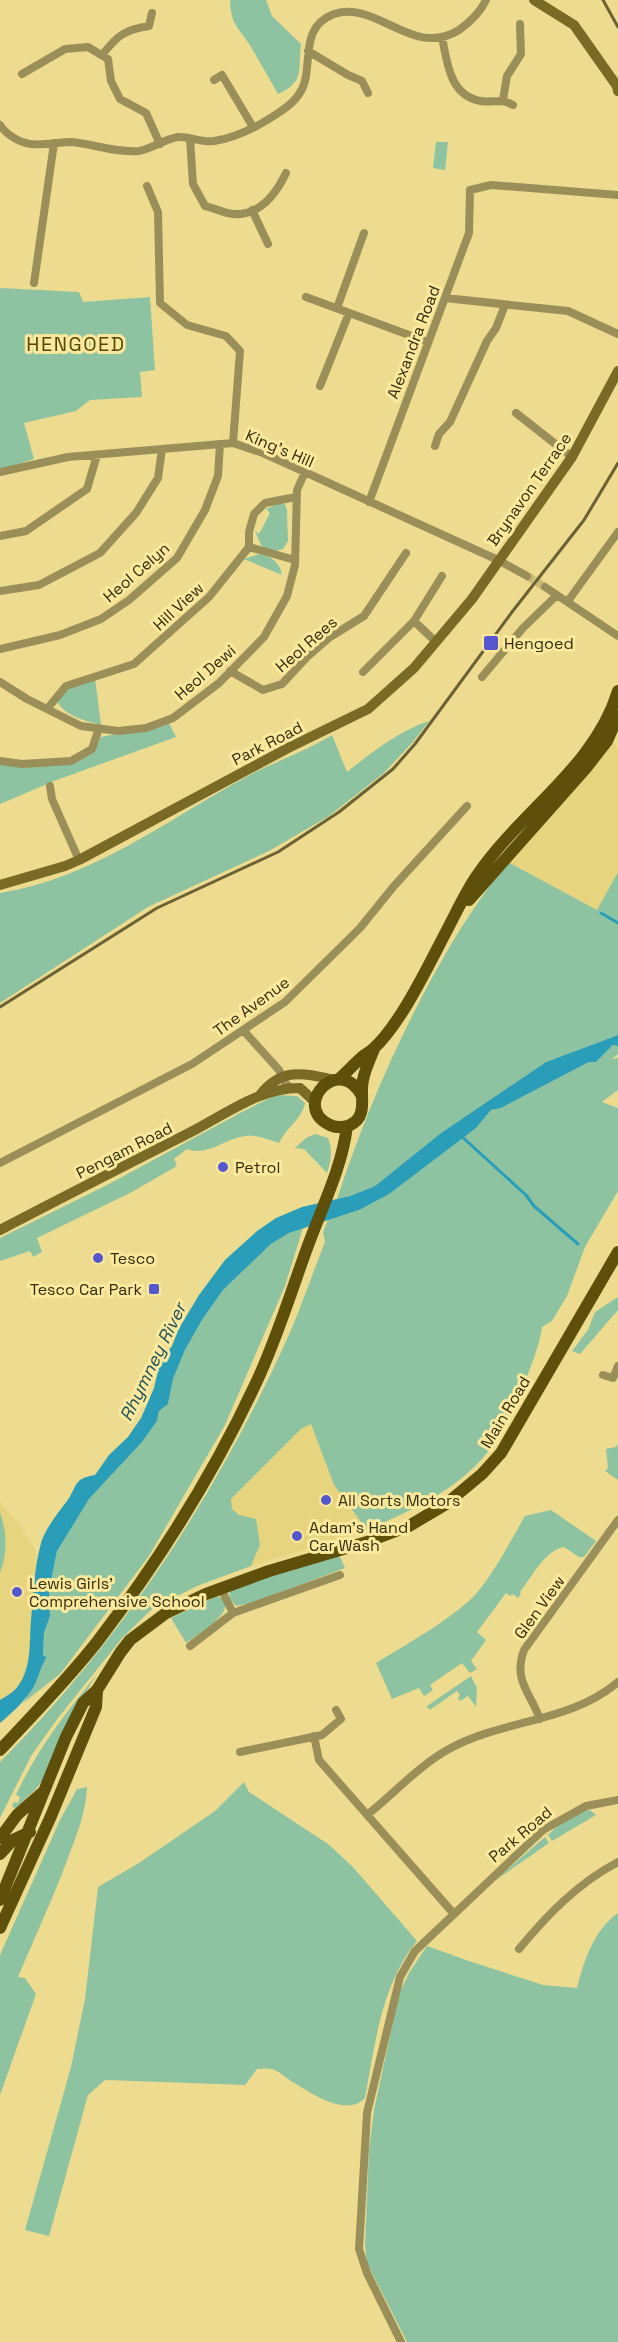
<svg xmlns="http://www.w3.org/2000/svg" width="618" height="2342" viewBox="0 0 618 2342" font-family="'Space Grotesk',sans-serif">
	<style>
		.built { fill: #e7d47e }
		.green { fill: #8ec3a2 }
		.water { fill: #2a9eb9 }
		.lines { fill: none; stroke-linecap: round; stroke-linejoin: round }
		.stream { stroke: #2a9eb9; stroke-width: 3 }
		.street-tunnel { stroke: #c8b975; stroke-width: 8; stroke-dasharray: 8 4; stroke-linecap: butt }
		.street { stroke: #9b8f59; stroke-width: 8 }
		.secondary { stroke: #796a25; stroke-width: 10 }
		.primary { stroke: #5e500b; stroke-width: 12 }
		.rail { stroke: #6b6134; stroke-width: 3 }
		.poi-dot { fill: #5457ce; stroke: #fae99c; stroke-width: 2 }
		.labels { text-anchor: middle; stroke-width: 6; stroke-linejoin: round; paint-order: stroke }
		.street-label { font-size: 16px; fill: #342d0d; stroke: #fae99c }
		.poi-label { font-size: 16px; fill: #342d0d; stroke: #fae99c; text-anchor: start }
		.water-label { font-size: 18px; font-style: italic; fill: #23515d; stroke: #fae99c }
		.quarter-label { font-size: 20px; letter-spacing: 1.5px; fill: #534706; stroke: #fae99c }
	</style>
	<rect width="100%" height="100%" fill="#eddc8f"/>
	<path class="built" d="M612 739 618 748V872L597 910 506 861Z
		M311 1423 334 1485 367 1530 251 1566 260 1545 239 1515 232 1509 231 1499 301 1429Z
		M0 1502 19 1524 36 1551 38 1563 28 1665 20 1684 9 1695 0 1700Z"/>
	<path class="green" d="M230 0H266L272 16 301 44C298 70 305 82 278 94 269 78 260 63 251 47 239 27 231 27 230 0Z
		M436 142H448L445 170 433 168Z
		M0 288 79 292 83 302 150 297 155 370 140 372 142 397 90 400 76 411 24 423 34 459 0 470Z
		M282 502 286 506 287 511 288 541 283 549 274 551 262 547 255 531 259 534 270 513 266 509Z
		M259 554C271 556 280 562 282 575L244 559Z
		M95 678 101 725C87 721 67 717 58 703 58 687 82 683 95 678Z
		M429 721 413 742 384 773 329 816 269 851 148 907 0 1003V893C91 879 167 820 246 777 274 762 304 752 332 735L347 772C372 752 399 731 429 721Z
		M169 723 176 737 54 781 0 804V763L72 762 101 737Z
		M506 861 597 910 618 872V1035L546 1062 441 1133 375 1186 350 1196 337 1199C365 1114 401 1031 446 953 464 921 486 892 506 861Z
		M613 1045 618 1046V1054L612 1059 618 1058V1090L602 1102 618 1108V1191L585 1247 567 1296 552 1321 542 1327C539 1348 531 1365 524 1384 515 1405 505 1428 492 1446 463 1488 412 1510 367 1530L334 1485 311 1424 301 1429 231 1499 232 1509 239 1515 256 1519 260 1545 251 1566 197 1586 152 1609 123 1637 58 1718 31 1756 0 1818V1762C119 1643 213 1500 283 1348 299 1314 311 1277 325 1242L323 1232 328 1220 359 1210 476 1128 491 1110 501 1108 589 1062H596Z
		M276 1095 297 1096 305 1103C302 1119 286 1128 279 1143 267 1139 258 1135 246 1136 225 1138 208 1157 187 1149L174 1159 177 1166 132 1192 37 1238 42 1252 33 1257 30 1251 0 1261V1238L109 1184 242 1112Z
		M315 1134 328 1138C333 1150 331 1161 327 1173L304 1149 295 1148 306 1138Z
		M303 1228 285 1286 225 1425 149 1556 60 1674 23 1703 34 1685 40 1667 47 1658 43 1656 44 1633 50 1616 49 1591 57 1551 67 1532 89 1499 142 1442 157 1421 159 1411 168 1404 173 1379 185 1350 202 1320 223 1290 271 1244 289 1233Z
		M618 1297V1310L580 1354 572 1351 588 1330 595 1312Z
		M618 1443V1480L605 1471 608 1468 606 1449 616 1447Z
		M551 1510 596 1541 584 1557H579L564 1547C545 1550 531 1578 520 1592L521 1594 518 1598 513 1594 510 1596 506 1593 477 1632 486 1640 471 1661 477 1669 470 1673 462 1663 430 1685 433 1690 424 1696 419 1688 392 1699 376 1663C407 1644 441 1625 469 1601 489 1583 511 1540 525 1516Z
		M0 1512C7 1533 8 1552 0 1573Z
		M339 1555 345 1568 251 1603 236 1606 230 1599 229 1592 235 1588Z
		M217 1596C244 1608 197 1635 186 1643L171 1618Z
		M97 1674 76 1708 47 1774 36 1789 15 1809 12 1805 14 1802 18 1803 20 1797 16 1795C37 1749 66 1713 97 1674Z
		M471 1676 477 1688 476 1707 468 1696 460 1701 458 1698 460 1695 457 1691 431 1709H428L427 1706Z
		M244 1782 249 1792 328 1844 352 1866 417 1941C381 1985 375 2045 365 2098 347 2117 314 2095 296 2084 288 2080 279 2070 271 2069 267 2068 261 2069 257 2069L245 2085 105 2080 88 2095 49 2236 25 2230 71 2067 85 1999 98 1887 139 1863 215 1811Z
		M87 1787C86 1812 77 1834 68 1858 53 1898 35 1937 18 1977L25 1978 36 1994 0 2095V1955L60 1820 77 1789Z
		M590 1810 596 1815 552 1841 548 1835C560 1824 573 1811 590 1810Z
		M545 1837 549 1843 493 1882Z
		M618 1913V2342H407L367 2263 365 2246 369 2150 374 2110 399 1994 409 1973 427 1946 469 1961 543 1985 577 1988C584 1960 594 1930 618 1913Z"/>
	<path class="water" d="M618 1035V1046L613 1045 596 1062H589L501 1108 491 1110 476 1128 389 1194 359 1210 289 1233 271 1244 223 1290 202 1320 185 1350 173 1379 168 1404 159 1411 157 1421 142 1442 89 1499 57 1551 49 1591 50 1616 44 1633 43 1656 47 1657C40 1667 39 1677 33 1688 24 1702 13 1712 0 1723V1700C8 1695 15 1692 20 1683 32 1664 29 1642 31 1621 33 1597 34 1571 40 1547 43 1531 58 1513 67 1501 78 1486 72 1479 95 1475L109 1455 128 1437 141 1418 154 1388 160 1363 172 1346 178 1330 199 1295 225 1260 257 1231 276 1218 302 1207 350 1196 375 1186 441 1133 546 1062Z"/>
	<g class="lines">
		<path class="stream" d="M601 913 618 923
			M460 1135 526 1195 534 1206 578 1244"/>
		<path class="street-tunnel" d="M527 576 545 587"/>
		<path class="street" d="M442 37C447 63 450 96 481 101 493 103 501 98 513 105
			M308 51 348 75 362 81 368 93
			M102 55C118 35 124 30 149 26L152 13
			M22 74 65 49 88 47 108 59 111 81 120 99 146 113 160 144
			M214 80 222 75 253 127
			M503 100 507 76 521 54 520 24
			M0 125C5 133 17 141 26 143 39 147 57 142 71 142 94 144 116 153 139 151 152 149 164 139 178 137 189 136 202 143 214 141 238 138 264 123 284 109 294 102 302 93 305 81 311 57 302 26 334 14 378 0 412 59 459 30 470 22 480 13 486 0
			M190 139 193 184 205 206C214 208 224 213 233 214 260 216 276 194 286 173
			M147 186 158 212 160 303 187 325 226 336 240 351 233 443
			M252 210 268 244
			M34 283 54 143
			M306 297 428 342
			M445 298 568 311 618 334
			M337 308 364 233
			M320 386 349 313
			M516 413 572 457
			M435 446 439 434 450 422 487 341 496 328 505 305
			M0 472 68 457 233 443 263 453 498 560 527 576
			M369 502 469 233 470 190 491 185 618 195
			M0 536 26 531 87 489 97 455
			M249 547 295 560
			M545 587 618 636
			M0 591 39 585 100 553 136 513 158 478 162 449
			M568 601 618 532
			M414 621 436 642
			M0 649 60 635 101 619 129 600 177 558 205 510 218 476 220 444
			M230 671 263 690 282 684 307 657 330 637 364 616 406 553
			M363 672 414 621 442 576
			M482 677 523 628 557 595
			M0 682 27 699 81 726 118 731 146 728 173 718 219 683 264 637 287 596 295 565 297 490 305 472
			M47 709 66 686 134 664 209 597 249 547V532L254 514 265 503 296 497
			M0 761 22 764 71 761 92 749 99 728
			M50 786 52 799 79 860
			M243 1030 279 1070 285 1083 291 1088
			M0 1163 192 1064 285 1002 360 928 394 886 467 806
			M603 1375 613 1378 618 1366
			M221 1589 233 1613
			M190 1646 233 1613 340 1575
			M540 1719C530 1692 513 1681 524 1650L618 1520
			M314 1736 319 1760 454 1914
			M240 1752 322 1735 341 1719 336 1710
			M367 1815C395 1793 418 1766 449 1749 503 1719 570 1723 618 1682
			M519 1949C547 1915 578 1883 618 1862
			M401 2342 367 2273 359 2249 367 2113 400 1977 415 1951 543 1830 586 1806 618 1800"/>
		<path class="secondary" d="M534 0 574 25 617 86 618 91
			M0 885 65 866 79 860 288 748 368 709 414 668 472 599 572 457 618 371
			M260 1095C281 1067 304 1073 334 1080
			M0 1230C61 1198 122 1167 183 1136 221 1118 256 1088 300 1088L315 1102"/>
		<path class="primary" d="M469 900 586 768 607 741 618 716
			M339 1079C347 1072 354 1064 362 1057 365 1054 370 1052 373 1049 401 1024 429 964 447 930 457 911 466 891 478 874 521 811 595 767 618 691
			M362 1096C339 1053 292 1105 328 1124 335 1128 342 1128 350 1125 369 1116 359 1096 363 1080 365 1069 370 1059 374 1049
			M0 1750C33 1715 67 1680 97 1642 159 1561 213 1475 256 1383 276 1341 290 1295 306 1251 320 1211 342 1169 347 1126
			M0 1838 17 1815 42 1793
			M0 1854 13 1840 30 1832
			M0 1900 66 1737 83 1703 97 1690 120 1653 130 1640 166 1613 206 1594 269 1571 367 1542 409 1526 446 1504 482 1474 501 1453 618 1252
			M0 1928 51 1816 96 1707 97 1690"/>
		<path class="rail" d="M603 0 618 27
			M0 1007 157 908 278 852 339 812 393 769 415 744 512 612 584 520 618 463"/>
	</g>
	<g class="poi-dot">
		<rect x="483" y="635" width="16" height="16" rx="3"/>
		<circle cx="223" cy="1167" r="6"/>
		<circle cx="98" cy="1258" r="6"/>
		<rect x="148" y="1283" width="12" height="12" rx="3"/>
		<circle cx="326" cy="1500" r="6"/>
		<circle cx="297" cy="1536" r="6"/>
		<circle cx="17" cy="1592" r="6"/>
	</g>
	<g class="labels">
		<g class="street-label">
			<text transform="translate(413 342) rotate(-69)" y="6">Alexandra Road</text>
			<text transform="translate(280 448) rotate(23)" y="6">King's Hill</text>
			<text transform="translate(529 489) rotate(-55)" y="6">Brynavon Terrace</text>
			<text transform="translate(136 572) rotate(-41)" y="6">Heol Celyn</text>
			<text transform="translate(178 606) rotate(-43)" y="6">Hill View</text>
			<text transform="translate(306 644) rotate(-41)" y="6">Heol Rees</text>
			<text transform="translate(205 672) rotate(-41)" y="6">Heol Dewi</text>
			<text transform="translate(267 743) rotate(-27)" y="6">Park Road</text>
			<text transform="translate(251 1006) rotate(-36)" y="6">The Avenue</text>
			<text transform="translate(124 1150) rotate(-27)" y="6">Pengam Road</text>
			<text transform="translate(505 1412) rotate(-59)" y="6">Main Road</text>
			<text transform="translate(539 1607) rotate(-54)" y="6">Glen View</text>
			<text transform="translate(520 1834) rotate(-40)" y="6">Park Road</text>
		</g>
		<g class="poi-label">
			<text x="504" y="649">Hengoed</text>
			<text x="235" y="1173">Petrol</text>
			<text x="110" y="1264">Tesco</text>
			<text x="142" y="1295" text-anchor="end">Tesco Car Park</text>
			<text x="338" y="1506">All Sorts Motors</text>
			<text x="309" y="1533">Adam's Hand<tspan x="309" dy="18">Car Wash</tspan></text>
			<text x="29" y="1589">Lewis Girls'<tspan x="29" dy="18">Comprehensive School</tspan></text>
		</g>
		<g class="water-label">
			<text transform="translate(153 1362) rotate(-64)" y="6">Rhymney River</text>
		</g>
		<g class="quarter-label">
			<text x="76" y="351">HENGOED</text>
		</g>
	</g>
</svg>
